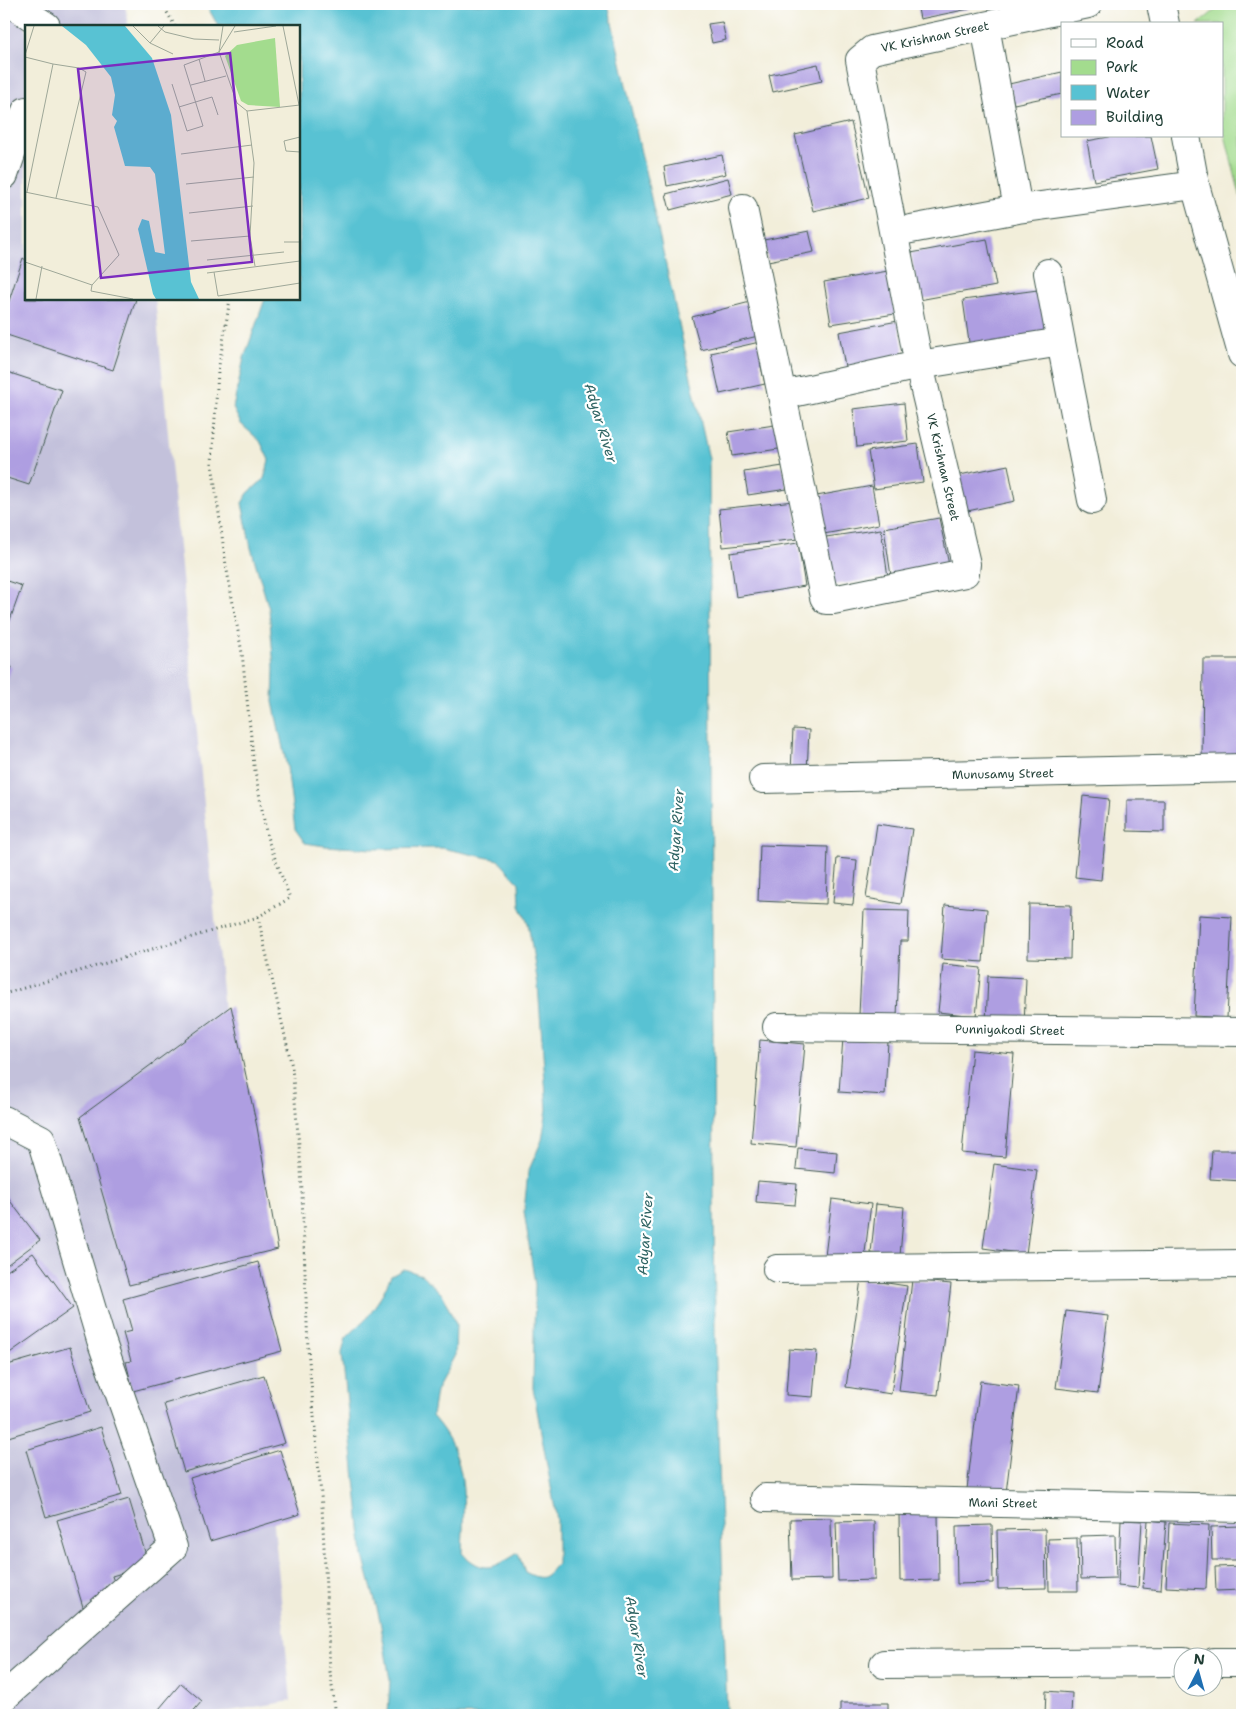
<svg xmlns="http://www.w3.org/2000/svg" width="1246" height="1719" viewBox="0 0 1246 1719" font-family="'Shantell Sans',sans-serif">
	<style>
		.industrial { fill: #c3c1db }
		.green { fill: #a3dc8e; stroke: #618c61 }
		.water { fill: #58c2d3; stroke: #3c8084 }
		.building { fill: #ae9ee1 }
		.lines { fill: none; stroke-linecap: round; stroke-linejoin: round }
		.minor-casing { stroke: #3f584d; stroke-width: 30 }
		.tertiary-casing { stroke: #3f584d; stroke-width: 30 }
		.path { stroke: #3f584d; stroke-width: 3; stroke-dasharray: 1 4; stroke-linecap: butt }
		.minor { stroke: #fff; stroke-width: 28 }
		.tertiary { stroke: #fff; stroke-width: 28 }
		.labels { text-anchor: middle; stroke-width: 4.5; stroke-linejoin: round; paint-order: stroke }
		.street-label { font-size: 12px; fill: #1f3d34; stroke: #fff }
		.water-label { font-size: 14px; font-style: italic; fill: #306564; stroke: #fff }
		.inset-road { fill: none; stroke: #9ea798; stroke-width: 1 }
		.view { fill: #7b2cbf; fill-opacity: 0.15; stroke: #7b2cbf; stroke-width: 2.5 }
		.inset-edge { fill: none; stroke: #1f3d34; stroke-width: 2.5 }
	</style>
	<rect width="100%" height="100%" fill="#fff"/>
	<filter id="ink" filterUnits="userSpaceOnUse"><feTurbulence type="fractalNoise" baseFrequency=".02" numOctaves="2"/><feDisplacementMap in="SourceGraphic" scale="10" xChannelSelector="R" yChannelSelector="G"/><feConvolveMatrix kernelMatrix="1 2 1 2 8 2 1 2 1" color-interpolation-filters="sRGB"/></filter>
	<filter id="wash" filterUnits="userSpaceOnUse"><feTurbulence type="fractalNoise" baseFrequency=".0096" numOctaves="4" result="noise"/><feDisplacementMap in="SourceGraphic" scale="20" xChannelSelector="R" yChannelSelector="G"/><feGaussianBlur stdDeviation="1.12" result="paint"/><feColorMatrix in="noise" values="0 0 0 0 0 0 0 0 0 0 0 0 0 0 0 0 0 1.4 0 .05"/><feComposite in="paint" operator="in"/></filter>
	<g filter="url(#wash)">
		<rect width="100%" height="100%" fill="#f2eeda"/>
		<path class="industrial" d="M4 4H121L126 9 128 26H26V299H155L291 1701 206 1715H4Z"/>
		<path class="green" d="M1223 4H1242V203L1222 123V24H1198Z"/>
		<path class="water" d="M206 4H608L709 459 715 1335 727 1715H388L390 1680 380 1620 363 1556 342 1353 346 1338 366 1319 381 1297 391 1276 404 1269 422 1275 442 1294 456 1324 455 1355 436 1391 432 1416C470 1458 464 1500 462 1553 484 1575 494 1568 518 1553L525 1572C543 1581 544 1579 557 1564V1520L533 1388 535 1285 524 1211 528 1172 542 1140 547 1109 538 985 528 923 520 906 519 883 498 860 442 848 373 849 325 846 305 843 295 829 287 767 273 702 274 668 269 609 251 548 242 503 248 493 264 479 269 460 260 441 241 424 233 408 244 358 265 299H299V26H218Z"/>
		<g id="blocks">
			<path class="building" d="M917 4H968L969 9 920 19Z
				M722 22 726 40 712 43 708 24Z
				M818 64 822 81 773 92 769 75Z
				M1062 72V94L1014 104 1009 84Z
				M851 122 869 198 813 211 795 135Z
				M1114 136H1151L1158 169 1094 181 1087 141Z
				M722 155 726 174 667 186 664 167Z
				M728 178 732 194 670 210 666 194Z
				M809 231 814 252 768 261 764 240Z
				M987 239 996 286 919 300 911 253Z
				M23 258 26 260V299H136L113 370 4 334V316Z
				M888 271 895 314 831 324 824 282Z
				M1045 289 1051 338 970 349 963 300Z
				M754 301 762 335 701 350 692 317Z
				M898 321 905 357 845 367 839 332Z
				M764 341 768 360 760 362 765 384 720 394 711 353Z
				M4 371 62 390 29 485 4 477Z
				M904 403 908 441 857 447 853 409Z
				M781 424 785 448 732 456 728 432Z
				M918 444 923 482 874 489 868 451Z
				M1008 465 1015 501 958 513 950 477Z
				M783 466 787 489 748 495 744 472Z
				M872 486 879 524 818 535 811 497Z
				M794 501 799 539 723 547 719 509Z
				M939 518 949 565 891 576 884 528Z
				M881 529 888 577 827 586 819 538Z
				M798 543 805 586 736 597 730 553Z
				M4 580 22 586 4 637Z
				M1203 659H1242V761H1202Z
				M4 664 12 667 4 689Z
				M793 729 809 730 807 772 791 771Z
				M1083 796 1109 799 1101 880 1075 877Z
				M1127 800H1164V832L1127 831Z
				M877 824 912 829 901 904 866 898Z
				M760 845 828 847 826 904 758 901Z
				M837 858 857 860 853 905 833 903Z
				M1029 904 1071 905 1070 959 1028 958Z
				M945 905 987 909 983 962 941 959Z
				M864 910 909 911 908 941H900L897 1017 859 1015Z
				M1199 915 1232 917 1227 1018 1194 1016Z
				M943 964 981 968 976 1016 938 1012Z
				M988 976 1026 978 1024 1026 986 1024Z
				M231 1006 257 1127 278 1249 129 1285 80 1117Z
				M843 1038 888 1041 885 1095 839 1092Z
				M760 1040 805 1044 796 1147 751 1143Z
				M972 1050 1014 1054 1005 1157 962 1153Z
				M798 1148 837 1152 835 1173 796 1169Z
				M1212 1150H1242V1181L1210 1179Z
				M994 1164 1037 1170 1026 1254 983 1248Z
				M758 1181 797 1184 795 1205 756 1202Z
				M4 1193 40 1240 4 1267Z
				M832 1199 871 1204 864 1261 825 1256Z
				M876 1204 904 1207 900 1256 871 1253Z
				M33 1253 73 1308 4 1357V1273Z
				M258 1262 282 1351 133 1391 126 1362 131 1361 123 1333 132 1331 123 1299Z
				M861 1279 907 1286 891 1394 846 1387Z
				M912 1280 951 1284 938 1395 899 1391Z
				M1066 1311 1108 1316 1098 1393 1056 1388Z
				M70 1347 90 1412 5 1438 4 1366Z
				M789 1349 817 1351 813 1397 786 1395Z
				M264 1375 285 1443 184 1472 164 1404Z
				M980 1381 1019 1386 1006 1493 967 1489Z
				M101 1427 122 1495 46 1517 26 1450Z
				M280 1450 300 1514 210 1541 190 1478Z
				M129 1499 149 1565 112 1576 115 1585 105 1587 109 1599 83 1607 57 1520Z
				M938 1513 939 1580 900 1581 899 1514Z
				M831 1518 832 1579 792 1580 790 1519Z
				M1121 1520 1142 1521 1138 1588 1118 1586Z
				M1148 1520 1166 1522 1161 1590 1143 1588Z
				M874 1521 875 1580 838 1581 836 1522Z
				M1169 1523 1209 1525 1206 1589 1166 1587Z
				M992 1525 993 1583 957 1584 956 1526Z
				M1242 1526V1560H1212L1211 1527Z
				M1045 1529 1046 1588 998 1589 997 1530Z
				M1115 1535 1116 1578 1081 1579 1080 1536Z
				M1077 1538 1078 1591H1049L1048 1539Z
				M1242 1566V1590L1216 1591 1215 1567Z
				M181 1683 202 1701 190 1715H154Z
				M1046 1691 1072 1693 1071 1715H1045Z
				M840 1703H888V1715H840Z"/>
		</g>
	</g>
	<g filter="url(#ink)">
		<use href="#blocks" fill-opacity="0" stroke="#3f584d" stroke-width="1"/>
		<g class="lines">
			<g class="minor-casing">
				<path id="minor" d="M12 4 46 26
					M985 26 1018 209
					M4 175 26 111
					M743 208 824 597 826 600H833L965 573 966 564 919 365 860 60 872 50 1088 4
					M895 232 1018 209 1195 185
					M1048 273 1061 342
					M783 395 919 365 1061 342 1092 500
					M763 779 1242 768
					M777 1027 1242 1032
					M4 1120 41 1139 101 1340 173 1547 4 1697
					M777 1269 1242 1264
					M765 1498 1242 1508
					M1214 1662H1242
					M884 1664 1184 1662"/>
			</g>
			<g class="tertiary-casing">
				<path id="tertiary" d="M1161 4 1165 24
					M1186 136 1195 185 1242 354"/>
			</g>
			<path class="path" d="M162 4 175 26
				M230 299 218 372 212 463 226 565 242 653 254 765 267 837 290 898 258 917
				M4 994 258 917 292 1067 301 1168 308 1349 322 1506 330 1672 336 1715"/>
			<use href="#minor" class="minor"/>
			<use href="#tertiary" class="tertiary"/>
		</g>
	</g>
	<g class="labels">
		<g class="street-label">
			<text transform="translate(935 37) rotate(-12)" y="4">VK Krishnan Street</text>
			<text transform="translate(943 467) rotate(77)" y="4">VK Krishnan Street</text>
			<text transform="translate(1003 774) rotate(-1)" y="4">Munusamy Street</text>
			<text transform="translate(1010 1030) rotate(1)" y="4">Punniyakodi Street</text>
			<text transform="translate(1003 1503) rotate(1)" y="4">Mani Street</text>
		</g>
		<g class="water-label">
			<text transform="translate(601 423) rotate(73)" y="5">Adyar River</text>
			<text transform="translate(676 830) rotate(-86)" y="5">Adyar River</text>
			<text transform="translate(645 1234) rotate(-86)" y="5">Adyar River</text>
			<text transform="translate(637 1637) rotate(81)" y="5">Adyar River</text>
		</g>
	</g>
	<g transform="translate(25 25)">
		<rect width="275" height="275" fill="#f2eeda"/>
		<path d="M250 13 255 82 223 80 216 76 200 31 212 20Z" fill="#a3dc8e"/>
		<path d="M37 1H100L127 33 146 90 166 257 174 274H131L128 269 113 204 117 194 124 196 130 227 140 229 130 149 125 142 100 141 89 102 92 96 87 90 90 70 86 52 61 20Z" fill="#58c2d3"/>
		<path class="inset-road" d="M108 1 125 18 148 29M133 1 140 7 169 14 194 15M198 1 194 27 212 78 222 86M258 1 274 80M209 7 251 1M125 18 139 1M0 30 9 1M0 32 28 39M174 34 180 56M147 59 162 106 178 101 159 40 194 27 210 1M166 60 201 51M154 82 187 72 193 90M222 86 229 138 225 211 230 241M222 86 275 80M275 112 259 116 261 126 275 127M156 129 227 120M161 159 229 152M2 167 28 39 54 43 61 47 31 173M164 188 228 181M166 216 225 211M259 217H275M182 235 259 227M0 237 67 260 94 230 73 182 0 167M275 237V186M189 247 193 271 275 258M182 248 275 236M67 260 66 266 108 274M11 274 17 241"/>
		<path class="view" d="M205 28 227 237 76 253 53 44Z"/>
		<rect width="275" height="275" class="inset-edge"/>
	</g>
	<rect width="1246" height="1719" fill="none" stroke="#fff" stroke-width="20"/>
	<rect x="1061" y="22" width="162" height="115" fill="#ffffff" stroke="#a5b1ae"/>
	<rect x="1071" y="39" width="25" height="8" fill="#ffffff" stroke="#a5b1ae"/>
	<text x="1106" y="48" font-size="15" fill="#1f3d34">Road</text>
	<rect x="1071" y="60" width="25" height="15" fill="#a3dc8e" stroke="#a5b1ae"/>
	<text x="1106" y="72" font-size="15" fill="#1f3d34">Park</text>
	<rect x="1071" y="85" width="25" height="15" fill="#58c2d3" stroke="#a5b1ae"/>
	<text x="1106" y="98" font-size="15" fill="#1f3d34">Water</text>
	<rect x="1071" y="110" width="25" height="15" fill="#ae9ee1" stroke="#a5b1ae"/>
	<text x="1106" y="122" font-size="15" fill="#1f3d34">Building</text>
	<g transform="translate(1198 1672) rotate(6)"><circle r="24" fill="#ffffff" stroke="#a5b1ae"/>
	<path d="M0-4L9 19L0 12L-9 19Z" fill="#1f6fb2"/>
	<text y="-8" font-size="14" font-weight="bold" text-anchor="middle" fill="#1f3d34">N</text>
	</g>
</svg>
